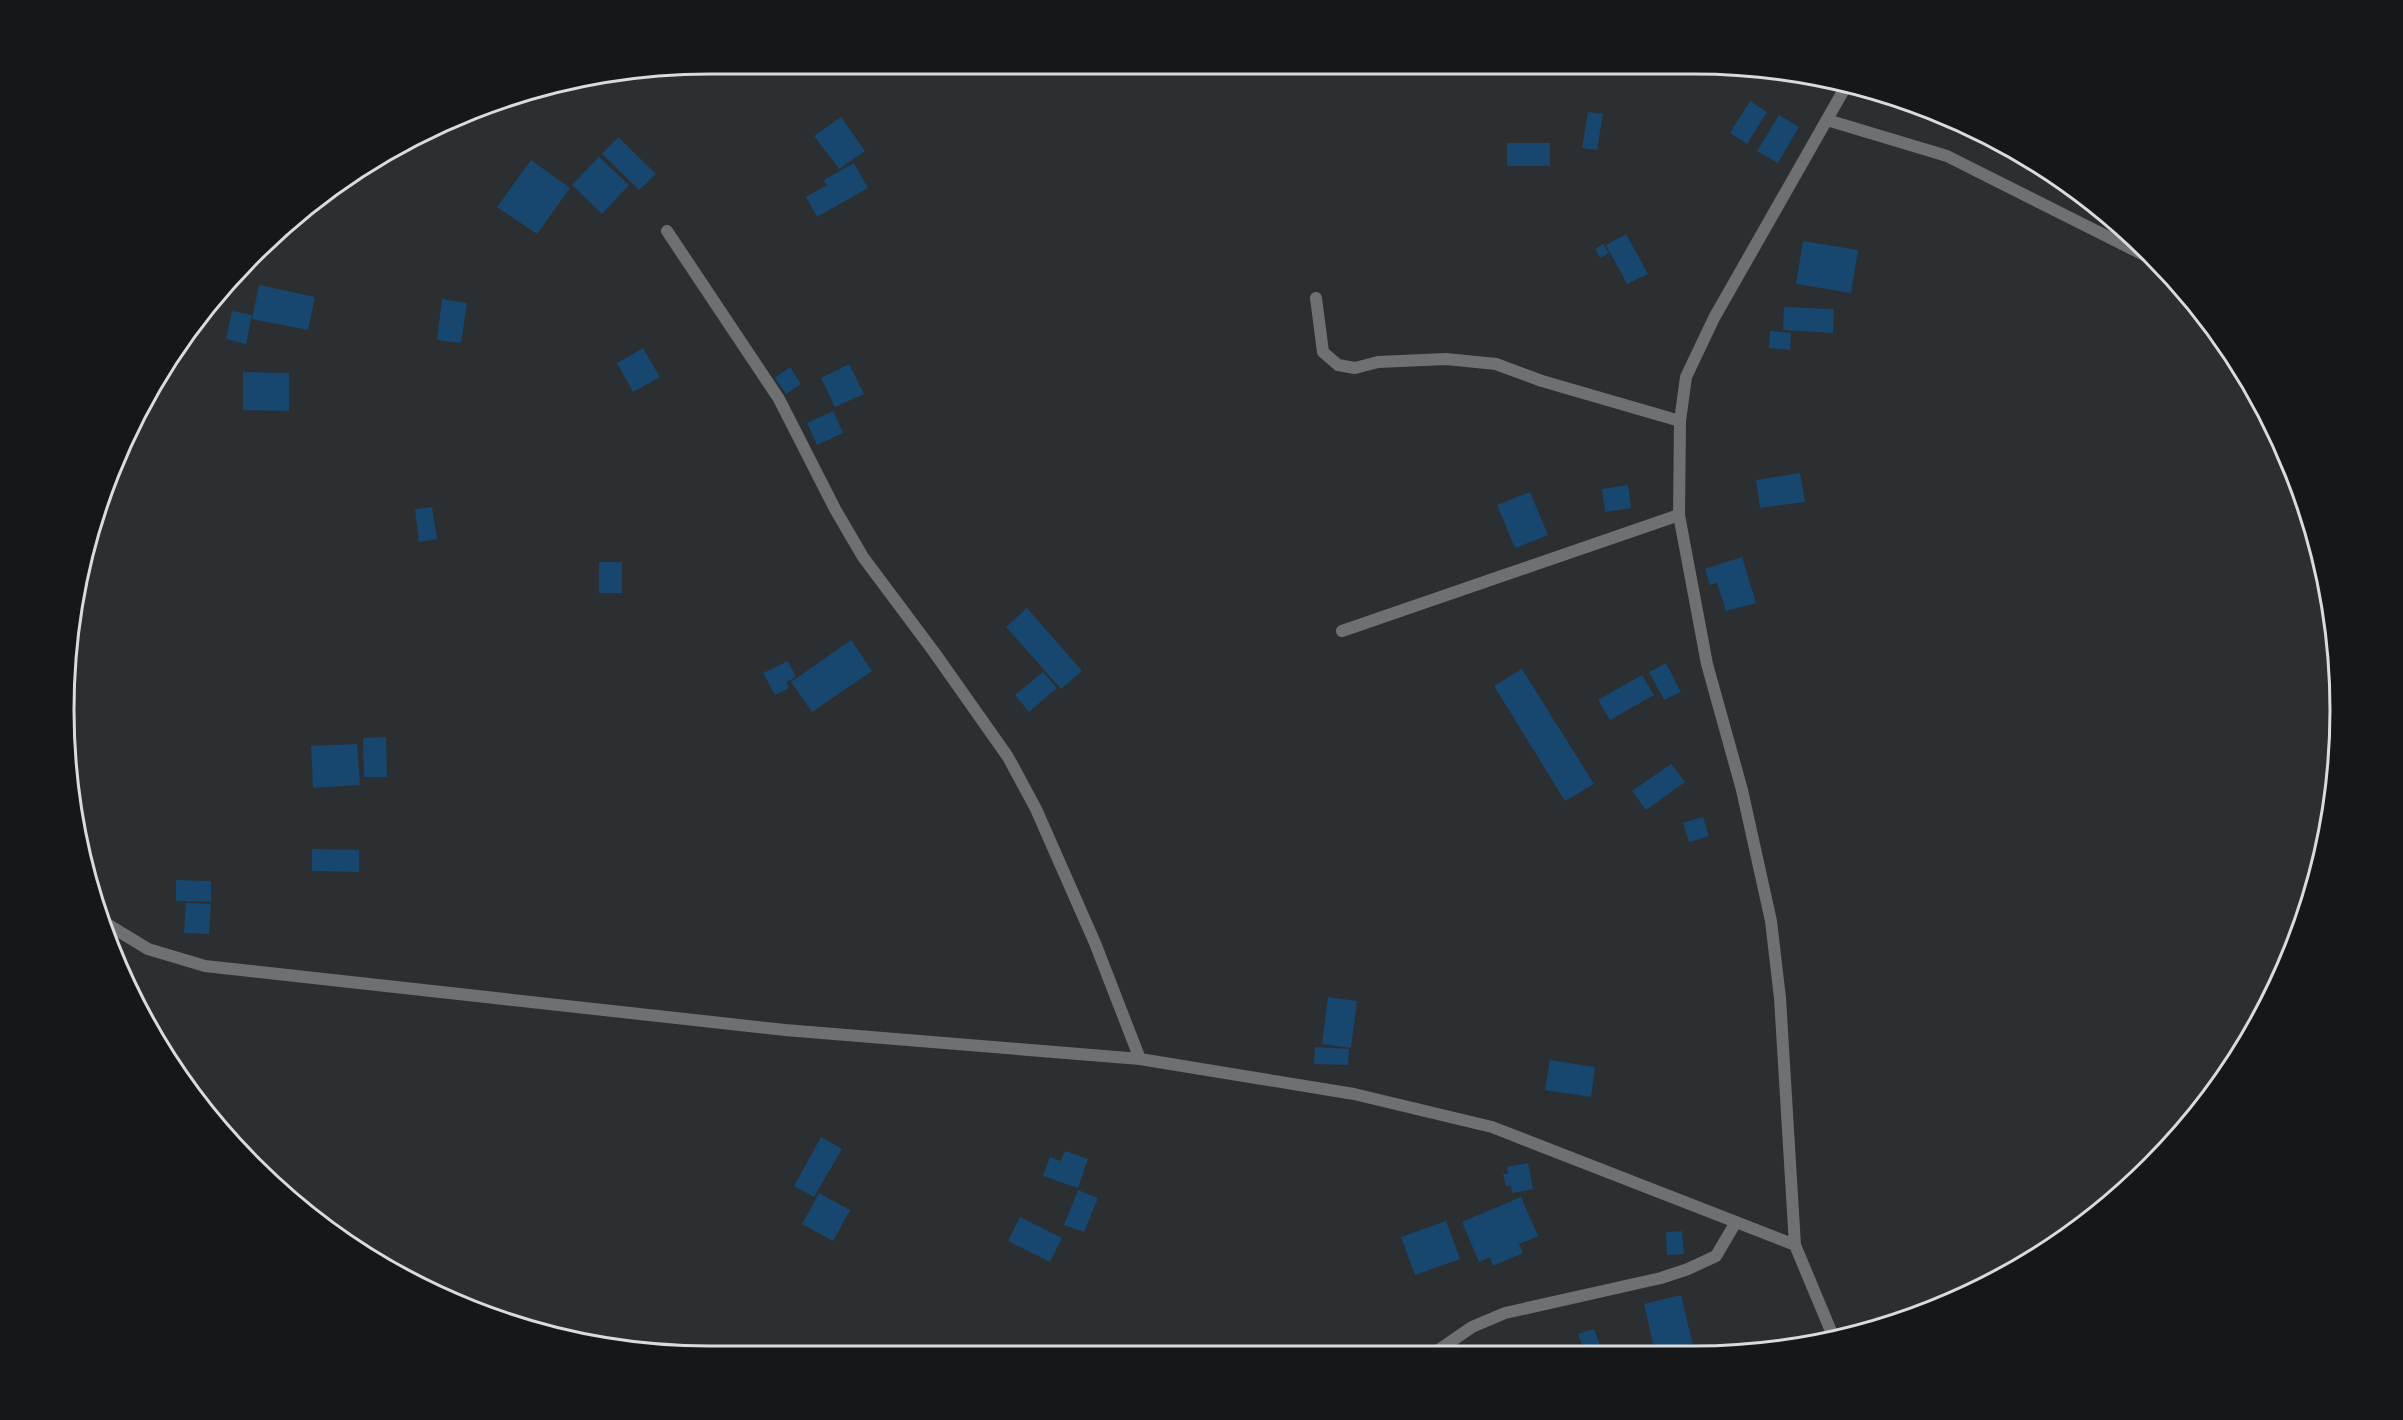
<svg xmlns="http://www.w3.org/2000/svg" width="2403" height="1420" viewBox="0 0 2403 1420" font-family="Roboto,sans-serif">
	<style>
		.building { fill: #17466e }
		.lines { fill: none; stroke-linecap: round; stroke-linejoin: round }
		.minor { stroke: #6e7071; stroke-width: 12 }
		.rim { fill: none; stroke: #dadbdd; stroke-width: 3 }
	</style>
	<rect width="100%" height="100%" fill="#2c2f31"/>
	<path class="building" d="M1750 101 1767 112 1747 144 1730 133Z
		M1588 112 1603 114 1597 150 1582 148Z
		M1779 115 1799 127 1778 163 1757 151Z
		M841 117 865 151 839 169 814 136Z
		M618 137 656 174 639 190 602 154Z
		M1507 143H1550V166H1507Z
		M599 157 629 185 602 214 572 185Z
		M531 160 570 188 537 234 497 207Z
		M854 163 868 188 817 217 806 197 827 185 824 180Z
		M1626 234 1648 274 1627 284 1606 245Z
		M1803 241 1858 250 1851 293 1796 284Z
		M1603 244 1609 253 1600 258 1595 249Z
		M259 285 315 297 308 330 252 319Z
		M442 299 467 303 461 343 437 340Z
		M1784 307 1834 309 1833 333 1783 330Z
		M232 311 252 315 246 344 226 339Z
		M1770 331 1791 333 1790 350 1769 348Z
		M643 348 660 377 633 392 617 363Z
		M849 364 864 394 835 407 821 378Z
		M790 367 801 384 786 394 775 378Z
		M243 372 289 373V411L243 410Z
		M833 411 843 433 817 445 807 423Z
		M1800 473 1805 502 1760 508 1756 480Z
		M1628 485 1631 508 1605 512 1602 489Z
		M1530 492 1548 535 1515 548 1497 505Z
		M432 507 437 539 419 542 415 509Z
		M1742 557 1756 603 1726 611 1717 583 1710 585 1705 569Z
		M599 562H622V593H599Z
		M1027 608 1082 671 1061 689 1006 627Z
		M851 640 872 671 812 712 791 682Z
		M788 661 796 677 786 682 789 688 775 695 763 673Z
		M1666 663 1681 692 1664 700 1649 672Z
		M1522 669 1594 784 1565 801 1494 686Z
		M1043 672 1057 688 1029 712 1015 695Z
		M1642 675 1654 695 1610 720 1598 700Z
		M386 737 387 777H364L363 738Z
		M357 744 360 785 313 788 311 746Z
		M1671 764 1685 782 1646 810 1632 791Z
		M1703 817 1709 836 1689 842 1683 823Z
		M312 849 359 850V872L312 871Z
		M176 880 211 881V902L176 901Z
		M186 903 211 904 209 934 184 933Z
		M1328 997 1357 1001 1351 1048 1322 1044Z
		M1315 1047 1349 1049 1348 1065 1314 1064Z
		M1550 1060 1595 1067 1591 1097 1545 1090Z
		M821 1137 842 1149 814 1197 794 1186Z
		M1065 1151 1088 1159 1078 1188 1043 1176 1050 1157 1061 1161Z
		M1528 1163 1533 1189 1512 1193 1511 1185 1506 1186 1503 1174H1508L1507 1167Z
		M1078 1190 1098 1198 1084 1232 1064 1225Z
		M819 1193 850 1210 833 1241 802 1224Z
		M1521 1197 1538 1236 1519 1244 1523 1253 1493 1266 1490 1257 1479 1262 1462 1222Z
		M1020 1217 1062 1238 1050 1262 1008 1241Z
		M1446 1221 1460 1259 1415 1275 1401 1237Z
		M1682 1231 1684 1254 1667 1255 1666 1232Z
		M1681 1295 1695 1354 1656 1356 1644 1304Z
		M1594 1329 1603 1353 1586 1356 1578 1334Z"/>
	<g class="lines">
		<path class="minor" d="M1827 120 1947 156 2158 262
			M667 231 779 399 835 509 863 557 934 652 1008 757 1036 809 1095 943 1140 1059
			M1316 298 1323 352 1338 365 1355 368 1378 362 1446 359 1496 364 1542 381 1680 421
			M1342 631 1679 515
			M97 918 148 949 205 966 785 1030 1140 1059 1354 1094 1492 1127 1795 1245
			M1833 1336 1795 1245 1780 998 1771 921 1742 790 1707 664 1679 515 1680 421 1686 377 1714 318 1846 86
			M1430 1356 1472 1327 1505 1313 1661 1278 1688 1269 1716 1256 1736 1222"/>
	</g>
	<path d="M0 0H2403V1420H0ZM710 74H1694A636 636 0 0 1 2330 710V710A636 636 0 0 1 1694 1346H710A636 636 0 0 1 74 710V710A636 636 0 0 1 710 74Z" fill="#161718" fill-rule="evenodd"/>
	<path class="rim" d="M710 74H1694A636 636 0 0 1 2330 710V710A636 636 0 0 1 1694 1346H710A636 636 0 0 1 74 710V710A636 636 0 0 1 710 74Z"/>
</svg>
